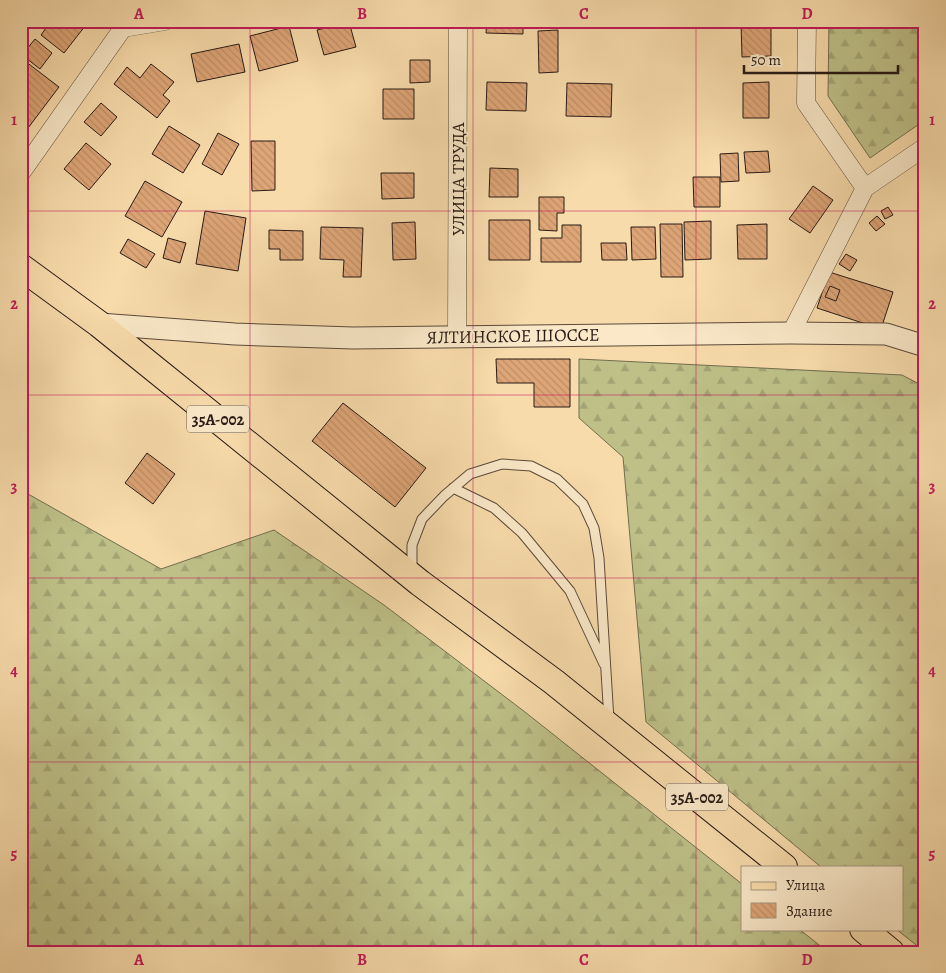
<svg xmlns="http://www.w3.org/2000/svg" width="946" height="973" viewBox="0 0 946 973" font-family="Alegreya,serif">
	<style>
		.forest { fill: url(#forest-firs); stroke: #726d4e }
		.building { fill: url(#building-back-hatch); stroke: #271a15 }
		.lines { fill: none; stroke-linecap: round; stroke-linejoin: round }
		.service-casing { stroke: #5b4a3a; stroke-width: 11 }
		.minor-casing { stroke: #5b4a3a; stroke-width: 19 }
		.tertiary-casing { stroke: #5b4a3a; stroke-width: 23 }
		.primary-casing { stroke: #271a15; stroke-width: 28 }
		.service { stroke: #fae8c8; stroke-width: 9 }
		.minor { stroke: #fae8c8; stroke-width: 18 }
		.tertiary { stroke: #fae8c8; stroke-width: 21 }
		.primary { stroke: #f8dbab; stroke-width: 26 }
		.grid { fill: none; stroke: #c2185b; stroke-width: 1; stroke-opacity: 0.55 }
		.labels { text-anchor: middle; stroke-width: 4; stroke-linejoin: round; paint-order: stroke }
		.shield { fill: #fae8c8; stroke: #66584b; stroke-width: 1 }
		.shield-label { font-size: 16px; font-weight: bold; fill: #271a15 }
		.street-label { font-size: 18px; fill: #271a15; stroke: #fae8c8 }
		.neatline { fill: none; stroke: #c2185b; stroke-width: 2 }
		.grid-label { font-size: 16px; text-anchor: middle; font-weight: bold; fill: #c2185b }
	</style>
	<defs>
		<pattern id="forest-firs" width="22" height="20" patternUnits="userSpaceOnUse" patternTransform="scale(1.25)"><rect width="22" height="20" fill="#bec088"/><path d="M5 1l3.5 6h-7zM16 11l3.5 6h-7z" fill="#a3a474"/></pattern>
		<pattern id="building-back-hatch" width="6" height="6" patternUnits="userSpaceOnUse" patternTransform="scale(1.25)"><rect width="6" height="6" fill="#dea577"/><path d="M-1 5l2 2M0 0l6 6M5-1l2 2" fill="none" stroke="#be8d66"/></pattern>
	</defs>
	<rect width="100%" height="100%" fill="#f8dbab"/>
	<filter id="stains"><feTurbulence type="fractalNoise" baseFrequency=".004" numOctaves="4"/><feColorMatrix values="0 0 0 0 .2 0 0 0 0 .09 0 0 0 0 .02 0 0 0 .5 -.17"/></filter>
	<radialGradient id="worn" r=".72"><stop offset=".6" stop-color="#630" stop-opacity="0"/><stop offset="1" stop-color="#630" stop-opacity=".3"/></radialGradient>
	<path class="forest" d="M829 21H922L925 120 870 158 828 96Z
		M579 359 902 375 925 387V952L896 929H902V867H821L646 722 623 457 579 418Z
		M21 490 161 569 274 530 384 605 525 712 742 884V929H799L828 952H21Z"/>
	<path class="building" d="M51 21H89L64 53 41 35Z
		M487 21H523V34L486 33Z
		M349 22 356 47 324 55 317 30Z
		M771 22V56L742 57 741 23Z
		M289 26 298 61 259 71 250 36Z
		M558 30V72L539 73 538 31Z
		M35 39 52 53 40 69 22 55Z
		M239 44 245 72 197 82 191 54Z
		M21 58 59 87 22 136 21 135Z
		M410 60H430V82L410 83Z
		M151 64 174 82 163 95 170 101 157 118 114 84 127 67 140 78Z
		M487 82 527 83 526 111 486 110Z
		M769 82V118H743V83Z
		M567 83 612 84 611 117 566 116Z
		M383 89H414V119H383Z
		M101 103 117 117 101 136 84 122Z
		M169 126 200 145 183 173 152 154Z
		M218 133 239 144 222 175 202 164Z
		M251 141H275V190L252 191Z
		M86 143 111 164 89 190 64 169Z
		M768 151 770 172 746 173 744 152Z
		M738 153 739 181 721 182 720 154Z
		M490 168 518 169V197H489Z
		M381 173H414V198L382 199Z
		M693 177H720V207H694Z
		M145 181 182 202 162 237 125 216Z
		M813 186 833 200 810 233 789 219Z
		M539 197H564V213H557V231L539 230Z
		M888 207 893 215 885 219 881 211Z
		M205 211 246 218 238 271 196 264Z
		M877 216 885 224 876 231 869 223Z
		M489 220H530V260H489Z
		M711 221V259L685 260 684 222Z
		M415 222 416 259 393 260 392 223Z
		M660 224H682L683 277H661Z
		M767 224V259H738L737 225Z
		M562 225H581V262H541V238H562Z
		M321 227 363 228 361 277H343L344 260 320 259Z
		M631 227H655L656 259 632 260Z
		M269 230 303 231V260H280V249H269Z
		M168 238 186 243 180 263 163 258Z
		M128 239 155 254 146 268 120 253Z
		M601 243H626L627 260H602Z
		M846 254 857 260 850 271 839 264Z
		M829 272 893 292 881 329 817 308Z
		M830 286 840 290 836 301 825 297Z
		M496 359H570V407H534V383H497Z
		M343 403 426 468 395 507 312 441Z
		M147 453 175 474 153 504 125 483Z"/>
	<g class="lines">
		<g class="service-casing">
			<path id="service" d="M453 488 494 508 522 533 570 591 604 664
				M412 572V545L422 519 444 496 470 474 502 464 531 466 557 479 583 504 594 528 599 558 609 720"/>
		</g>
		<g class="minor-casing">
			<path id="minor" d="M807 21 806 103 865 188
				M21 173 123 28 165 21
				M791 333 865 188 925 147
				M457 337 458 21"/>
		</g>
		<g class="tertiary-casing">
			<path id="tertiary" d="M99 324 235 334 353 338 791 333 886 334 925 346"/>
		</g>
		<g class="primary-casing">
			<path id="primary" d="M21 267 99 324 420 583 554 682 784 867
				M863 929 891 952"/>
		</g>
		<use href="#service" class="service"/>
		<use href="#minor" class="minor"/>
		<use href="#tertiary" class="tertiary"/>
		<use href="#primary" class="primary"/>
	</g>
	<path class="grid" d="M250 21V952M473 21V952M696 21V952M21 211H925M21 395H925M21 578H925M21 762H925"/>
	<g class="labels">
		<g class="shield">
			<rect x="187" y="405.5" width="62" height="27" rx="4"/>
			<rect x="666" y="783.5" width="62" height="27" rx="4"/>
		</g>
		<g class="shield-label">
			<text x="218" y="425">35А-002</text>
			<text x="697" y="803">35А-002</text>
		</g>
		<g class="street-label">
			<text transform="translate(458 179) rotate(-90)" y="6">УЛИЦА ТРУДА</text>
			<text transform="translate(513 336) rotate(-1)" y="6">ЯЛТИНСКОЕ ШОССЕ</text>
		</g>
	</g>
	<rect width="946" height="973" fill="none" stroke="#f8dbab" stroke-width="55"/>
	<rect x="741" y="866" width="162" height="65" fill="#fae8c8" stroke="#a69680"/>
	<rect x="751" y="882" width="25" height="8" fill="#f8dbab" stroke="#a69680"/>
	<text x="786" y="890" font-size="15" fill="#271a15">Улица</text>
	<rect x="751" y="903" width="25" height="15" fill="url(#building-back-hatch)" stroke="#a69680"/>
	<text x="786" y="916" font-size="15" fill="#271a15">Здание</text>
	<path d="M744 65v8h154v-8" fill="none" stroke="#271a15" stroke-width="2.5"/>
	<text x="751" y="65" font-size="15" fill="#271a15" stroke="#fae8c8" stroke-width="4" paint-order="stroke">50 m</text>
	<rect x="28" y="28" width="890" height="918" class="neatline"/>
	<g class="grid-label">
		<text x="139" y="19">A</text>
		<text x="362" y="19">B</text>
		<text x="584" y="19">C</text>
		<text x="807" y="19">D</text>
		<text x="14" y="125">1</text>
		<text x="932" y="125">1</text>
		<text x="14" y="309">2</text>
		<text x="932" y="309">2</text>
		<text x="14" y="492">3</text>
		<text x="932" y="492">3</text>
		<text x="14" y="676">4</text>
		<text x="932" y="676">4</text>
		<text x="14" y="859">5</text>
		<text x="932" y="859">5</text>
		<text x="139" y="965">A</text>
		<text x="362" y="965">B</text>
		<text x="584" y="965">C</text>
		<text x="807" y="965">D</text>
	</g>
	<rect width="100%" height="100%" filter="url(#stains)"/>
	<rect width="100%" height="100%" fill="url(#worn)"/>
</svg>
